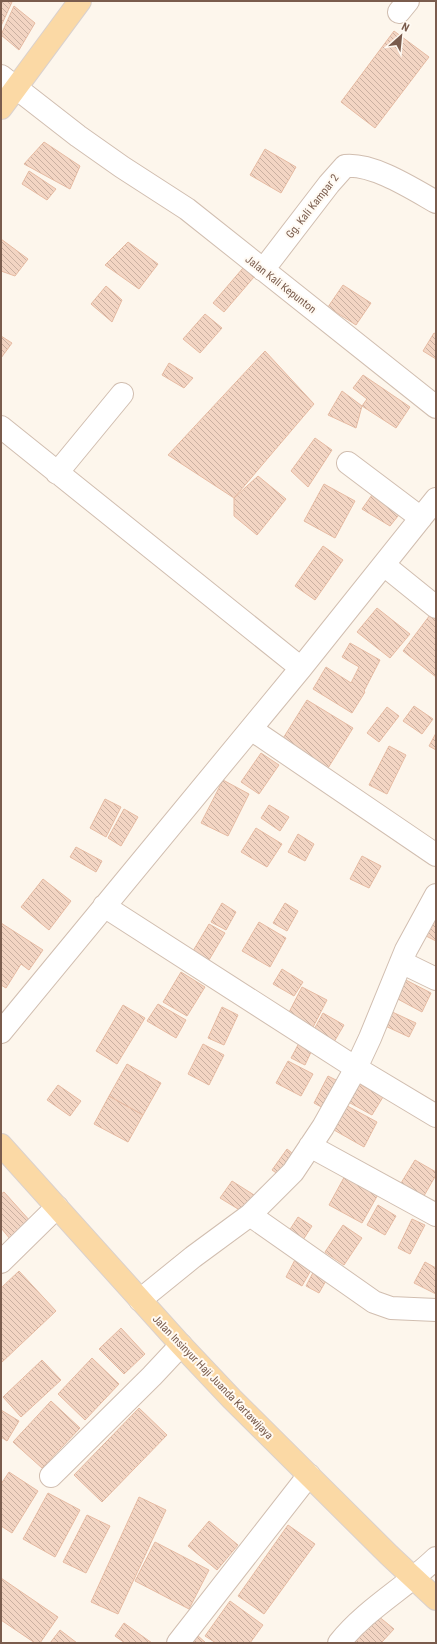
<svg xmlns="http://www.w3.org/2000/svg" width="437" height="1644" viewBox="0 0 437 1644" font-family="'Roboto Condensed',sans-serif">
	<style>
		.building { fill: url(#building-back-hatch); stroke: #e6bba3 }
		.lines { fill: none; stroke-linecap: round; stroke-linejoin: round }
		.minor-casing { stroke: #d1beb0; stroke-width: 24 }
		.major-casing { stroke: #dad1cd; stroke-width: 24 }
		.minor { stroke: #fff; stroke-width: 22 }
		.major { stroke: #fbd9a5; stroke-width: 22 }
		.labels { text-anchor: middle; stroke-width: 4; stroke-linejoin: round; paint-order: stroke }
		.street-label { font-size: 11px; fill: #7a5c4d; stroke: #fffaf3 }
	</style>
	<defs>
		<pattern id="building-back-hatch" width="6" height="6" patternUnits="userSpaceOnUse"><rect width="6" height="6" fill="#f3d5c3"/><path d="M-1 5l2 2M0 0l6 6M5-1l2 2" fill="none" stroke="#cab0a1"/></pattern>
	</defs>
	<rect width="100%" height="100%" fill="#fdf6ec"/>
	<path class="building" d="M1 1 12 2 1 26Z
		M14 6 35 23 19 50 1 35Z
		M394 31 429 57 375 128 341 102Z
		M44 142 80 166 70 189 24 164Z
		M265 149 296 167 281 193 250 175Z
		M29 171 56 189 47 200 22 184Z
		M1 239 28 259 15 276 1 271Z
		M128 242 158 264 139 289 105 265Z
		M243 268 254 277 224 312 213 303Z
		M343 285 371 303 356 325 328 307Z
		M106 286 122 300 112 322 91 304Z
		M205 314 222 328 200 353 183 339Z
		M434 333 436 334V359L423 351Z
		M1 336 12 343 1 358Z
		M265 351 314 404 234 498 168 455Z
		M169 363 193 378 184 388 162 375Z
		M363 375 410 407 396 428 362 406 367 399 353 388Z
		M342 391 362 406 356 428 328 415Z
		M315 438 332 450 308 487 291 471Z
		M258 476 286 499 257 535 234 516V498Z
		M324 484 355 501 335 538 304 521Z
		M374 492 402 511 390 526 362 509Z
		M323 546 343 560 315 600 295 586Z
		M377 608 410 634 390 658 357 632Z
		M430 615 436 620V677L403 651Z
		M350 643 380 660 364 691 365 692 352 713 313 689 326 667 351 683 359 667 342 657Z
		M307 700 353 728 328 768 282 740Z
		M414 706 433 719 422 734 403 721Z
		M387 707 399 716 379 742 367 733Z
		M436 733V750L429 746Z
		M389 746 406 755 387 794 369 785Z
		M261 753 279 765 259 794 241 782Z
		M223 780 249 794 228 836 201 823Z
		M105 799 121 807 106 837 90 828Z
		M269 805 289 817 280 831 261 818Z
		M124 809 138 817 121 846 108 838Z
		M256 828 282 844 267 867 241 852Z
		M298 834 314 844 305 861 288 852Z
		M76 847 102 861 96 872 70 857Z
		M362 856 381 866 369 888 350 879Z
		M43 879 71 901 49 930 21 907Z
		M222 903 236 912 226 930 211 922Z
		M285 903 298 911 287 931 273 923Z
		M436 917V941L426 936Z
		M259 922 286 938 270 967 242 951Z
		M1 923 43 950 29 970 21 964 6 988 1 985Z
		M209 924 225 933 206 965 190 956Z
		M282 969 303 982 294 996 273 984Z
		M181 972 205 987 187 1016 163 1002Z
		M404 979 431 993 422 1012 394 997Z
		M302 987 327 1000 310 1033 285 1020Z
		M158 1004 186 1020 176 1038 147 1021Z
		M123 1005 145 1018 117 1064 96 1051Z
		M222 1007 238 1015 224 1045 208 1038Z
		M388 1010 416 1023 409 1037 381 1024Z
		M323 1013 344 1025 331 1047 311 1035Z
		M299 1043 312 1050 305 1065 291 1058Z
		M203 1044 224 1055 209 1085 188 1074Z
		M288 1061 313 1074 301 1096 276 1083Z
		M127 1064 161 1083 143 1115 109 1096Z
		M328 1076 342 1083 329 1111 314 1103Z
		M352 1080 383 1097 372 1115 341 1098Z
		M58 1085 81 1101 70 1116 47 1100Z
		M109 1096 143 1115 128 1142 94 1124Z
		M340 1102 377 1122 364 1147 327 1126Z
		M287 1149 296 1156 282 1177 272 1170Z
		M415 1160 436 1172V1175L421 1201 398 1188Z
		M347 1172 380 1191 362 1223 329 1205Z
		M232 1181 254 1195 243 1212 220 1198Z
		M4 1192 31 1222 11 1240 1 1228V1194Z
		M378 1205 396 1216 385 1235 367 1225Z
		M298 1217 312 1226 301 1243 287 1234Z
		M412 1219 425 1225 410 1254 398 1248Z
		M343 1225 362 1238 344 1265 325 1252Z
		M298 1254 315 1263 302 1286 286 1277Z
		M425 1262 436 1268V1294L414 1283Z
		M317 1265 331 1272 319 1293 306 1286Z
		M19 1271 56 1311 1 1363V1288Z
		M121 1328 145 1354 124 1374 99 1349Z
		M92 1358 119 1384 85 1420 58 1394Z
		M42 1360 61 1380 21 1417 3 1397Z
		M51 1401 80 1428 42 1468 13 1442Z
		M139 1408 167 1435 102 1502 74 1475Z
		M1 1410 19 1421 7 1441 1 1437Z
		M9 1472 38 1491 12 1533 1 1526V1484Z
		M48 1493 80 1510 55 1557 23 1539Z
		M139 1497 166 1510 118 1614 91 1602Z
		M87 1515 110 1526 86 1573 63 1562Z
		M209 1521 238 1545 217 1570 188 1546Z
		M288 1525 315 1544 264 1614 238 1596Z
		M155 1542 209 1570 189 1609 135 1581Z
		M1 1578 58 1617 40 1643H35L1 1620Z
		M230 1601 263 1625 250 1643H216L205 1636Z
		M372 1611 394 1629 381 1643H355L349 1637Z
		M124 1623 152 1643H125L115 1636Z
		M60 1630 77 1643H50Z
		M197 1635 206 1643H190Z"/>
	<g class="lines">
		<g class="minor-casing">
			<path id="minor" d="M399 12 408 1
				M1 76 78 136 122 167 187 209 436 407
				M263 270 329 184 345 166C373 163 413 189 436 202
				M1 427 301 668
				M348 463 421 518
				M57 473 122 394
				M384 565 436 607
				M251 729 436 855
				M104 906 356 1068 436 1116
				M401 962 436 979
				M1 1032 301 668 436 499
				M310 1146 436 1215
				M250 1215 374 1302 391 1308 436 1310
				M1 1262 57 1207
				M140 1300 193 1257 250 1215 293 1172 323 1127 356 1068 370 1038 406 950 436 895
				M51 1476 152 1376 181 1345
				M178 1643 309 1475
				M339 1643C366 1609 405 1588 436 1558"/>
		</g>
		<g class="major-casing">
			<path id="major" d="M1 108 80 1
				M1 1145 181 1345 232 1399 389 1555 436 1599"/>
		</g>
		<use href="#minor" class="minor"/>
		<use href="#major" class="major"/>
	</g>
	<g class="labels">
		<g class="street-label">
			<text transform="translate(312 206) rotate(-52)" y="4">Gg. Kali Kampar 2</text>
			<text transform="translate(281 284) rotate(38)" y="4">Jalan Kali Kepunton</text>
			<text transform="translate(213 1377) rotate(46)" y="4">Jalan Insinyur Haji Juanda Kartawijaya</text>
		</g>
	</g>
	<rect width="437" height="1644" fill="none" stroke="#7a5c4d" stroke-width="4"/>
	<g transform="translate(401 36) rotate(27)" stroke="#fffaf3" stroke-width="3" paint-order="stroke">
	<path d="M0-3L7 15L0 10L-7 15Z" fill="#7a5c4d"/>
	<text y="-6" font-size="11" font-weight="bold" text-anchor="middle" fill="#7a5c4d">N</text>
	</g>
</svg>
